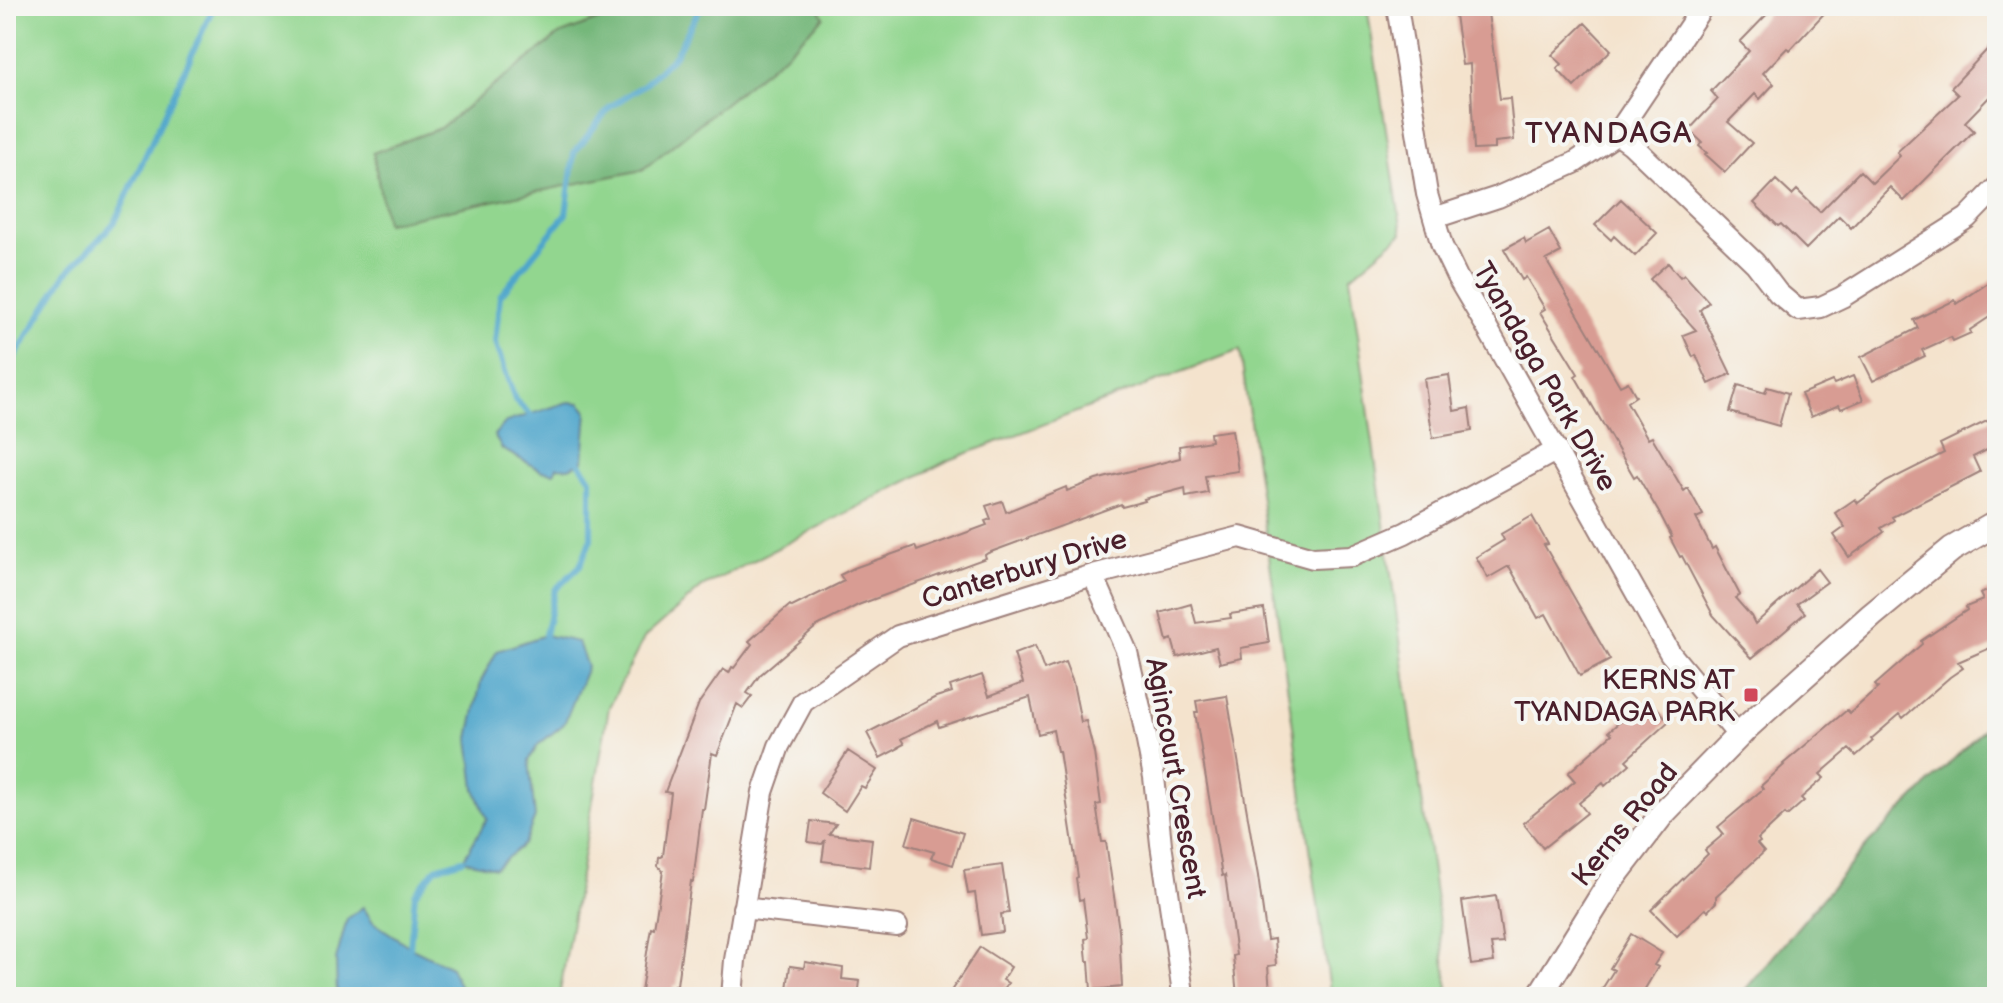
<svg xmlns="http://www.w3.org/2000/svg" width="2003" height="1003" viewBox="0 0 2003 1003" font-family="'Balsamiq Sans',sans-serif">
	<style>
		.green { fill: #92d68f; stroke: #6e7a5d; stroke-width: 2 }
		.forest { fill: #75b77a; stroke: #606b52; stroke-width: 2 }
		.water { fill: #4ea5cb; stroke: #4c627b; stroke-width: 2 }
		.lines { fill: none; stroke-linecap: round; stroke-linejoin: round }
		.stream { stroke: #4ea5cb; stroke-width: 6 }
		.building { fill: #d89c93 }
		.minor-casing { stroke: #9f817c; stroke-width: 24 }
		.tertiary-casing { stroke: #9f817c; stroke-width: 28 }
		.minor { stroke: #fff; stroke-width: 20 }
		.tertiary { stroke: #fff; stroke-width: 24 }
		.poi-dot { fill: #d1495b; stroke: #f6f6f2; stroke-width: 3 }
		.labels { text-anchor: middle; stroke-width: 8; stroke-linejoin: round; paint-order: stroke }
		.street-label { font-size: 28px; fill: #4a1f2b; stroke: #f6f6f2 }
		.poi-label { font-size: 28px; fill: #4a1f2b; stroke: #f6f6f2; text-anchor: end }
		.neighbourhood-label { font-size: 30px; letter-spacing: 2px; fill: #4a1f2b; stroke: #f6f6f2 }
	</style>
	<rect width="100%" height="100%" fill="#f6f6f2"/>
	<filter id="ink" filterUnits="userSpaceOnUse"><feTurbulence type="fractalNoise" baseFrequency=".0125" numOctaves="2"/><feDisplacementMap in="SourceGraphic" scale="16" xChannelSelector="R" yChannelSelector="G"/><feConvolveMatrix kernelMatrix="1 2 1 2 8 2 1 2 1" color-interpolation-filters="sRGB"/></filter>
	<filter id="wash" filterUnits="userSpaceOnUse"><feTurbulence type="fractalNoise" baseFrequency=".006" numOctaves="4" result="noise"/><feDisplacementMap in="SourceGraphic" scale="32" xChannelSelector="R" yChannelSelector="G"/><feGaussianBlur stdDeviation="1.8" result="paint"/><feColorMatrix in="noise" values="0 0 0 0 0 0 0 0 0 0 0 0 0 0 0 0 0 1.4 0 .05"/><feComposite in="paint" operator="in"/></filter>
	<g filter="url(#wash)">
		<rect width="100%" height="100%" fill="#f4e3cd"/>
		<path class="green" d="M6 6H1367L1402 233 1350 277 1448 988 1451 997H1331L1240 350 947 461 702 587 644 638 609 707 559 997H6Z"/>
		<path class="forest" d="M635 6H818L824 17 783 56 642 170 386 223 373 153 440 128 559 35Z
			M1997 716V997H1739L1868 844Z"/>
		<path class="water" d="M568 402 580 403 587 411 583 461 569 468 557 467 554 473 542 471 502 449 494 435 506 422Z
			M545 635 578 642 587 667 564 724 538 745 529 760 535 817 524 844 495 868 463 860 487 819 475 789 469 738 481 681 497 651Z
			M363 907 373 922 410 947 451 967 464 997H337L336 960 347 919Z"/>
		<g class="lines">
			<path class="stream" d="M6 372 65 275 115 222 214 6
				M535 419 515 400 495 342 500 296 566 214 574 153 610 107 645 84 675 55 698 12 705 6
				M545 635 555 590 580 566 591 539V479L575 457
				M410 947 415 894 436 868 463 860"/>
		</g>
		<g id="blocks">
			<path class="building" d="M1456 6H1487L1500 99 1510 98 1514 140 1495 142V149L1474 150 1470 64 1462 65 1455 15H1457Z
				M1775 6H1831L1790 50 1787 48 1763 73 1774 84 1760 99 1755 94 1728 122 1752 143 1725 172 1705 154 1707 153 1699 146 1702 142 1689 130 1718 99 1711 91 1749 51 1740 42Z
				M1585 23 1611 50 1574 87 1557 69 1562 64 1552 55Z
				M1997 39V89L1965 122 1974 131 1904 201 1890 187 1851 228 1839 216 1806 249 1781 224 1778 226 1754 203 1776 180 1792 195 1797 190 1820 212 1860 171 1872 183 1900 156 1897 152 1958 95 1951 88Z
				M1621 199 1657 233 1635 256 1614 236 1611 240 1595 225Z
				M1549 230 1561 252 1546 260 1620 386 1628 382 1636 396 1627 402 1648 439 1652 437 1684 491 1688 488 1703 515 1696 518 1712 549 1715 547 1740 595 1735 598 1751 616 1755 624 1817 569 1827 582 1797 604 1805 613 1752 658 1713 615 1682 556 1680 557 1670 538 1672 537 1661 516 1637 475 1634 477 1575 376 1578 374 1540 312 1545 309 1526 277 1522 280 1504 249 1524 238 1526 243Z
				M1668 263 1680 277 1684 274 1709 302 1700 310 1731 374 1709 384 1696 355 1693 357 1683 335 1696 330 1650 279Z
				M1997 277V312L1970 330 1971 333 1953 341 1951 337 1922 350 1925 356 1873 381 1861 357 1918 328 1914 320 1955 300 1957 304Z
				M1449 375 1454 411 1469 408 1472 431 1433 438 1424 379Z
				M1853 376 1863 400 1841 409 1839 405 1811 417 1801 394 1832 381 1834 384Z
				M1738 385 1765 393 1767 387 1788 393 1779 426 1730 412Z
				M1997 416V445L1973 457 1980 472 1892 517 1894 520 1881 528 1884 532 1849 557 1834 535 1845 527 1835 513 1855 499 1858 503 1886 482 1944 453 1940 444Z
				M1232 430 1238 471 1205 476 1208 493 1186 497 1185 488 1144 499 1145 501 1122 507 1121 504 988 553 985 555 986 558 858 605 817 626 760 675 747 693 752 696 743 708 737 704 717 755 712 753 704 809H702L693 882 691 881 677 985H674L672 997H640L651 927 654 928 663 871 658 866 659 858 663 856 671 793 665 792 699 703 723 669 729 673 732 667 734 668 752 644 749 641 790 605 792 607 844 581 840 575 854 568 915 546 917 551 987 525 985 521 991 519 986 506 1002 501 1006 512 1066 487 1067 491 1096 480 1180 458 1179 446 1211 441 1210 433Z
				M1532 516 1548 544 1544 545 1610 660 1580 676 1546 614 1538 618 1509 566 1488 578 1476 557 1504 540 1501 534Z
				M1997 587V645L1958 662 1963 668 1950 677 1903 718 1900 714 1871 739 1873 741 1856 756 1849 749 1820 774 1824 778 1801 798 1804 801 1787 816 1785 814 1758 839 1760 842 1757 844 1764 852 1716 896V902L1708 911 1705 909 1677 936 1651 910 1708 854 1705 850 1724 834 1718 827 1763 789 1761 786 1784 765 1783 764 1847 710 1850 713 1878 688 1875 685 1922 644 1921 641 1967 610 1966 607 1983 600 1980 594Z
				M1191 604 1196 623 1231 618 1230 614 1264 609 1269 643 1241 648 1242 658 1220 663 1216 647 1177 657 1172 639 1167 641 1160 613Z
				M1035 646 1044 670 1065 662 1073 683 1081 722 1086 721 1094 753 1101 804 1096 805 1102 842H1106L1119 930 1122 987 1091 990 1089 961H1087L1085 939 1088 938 1083 899 1079 900 1076 878 1078 877 1059 751H1057L1053 730 1038 734 1030 697 939 727 937 721 901 739 904 744 898 747 899 748 880 758 867 733 936 697 952 692 950 686 982 675 989 696 1023 683 1014 654Z
				M1227 696 1258 876 1267 940 1274 939 1276 965 1268 966 1270 992 1237 995 1233 956 1236 955 1225 875 1222 876 1195 712H1198L1196 701Z
				M1649 700 1669 721 1626 760 1630 764 1605 786 1603 783 1579 803 1587 813 1543 848 1523 823 1575 781 1568 773 1612 734 1609 731 1622 720 1625 722Z
				M848 751 877 770 865 788 861 786 845 811 820 793Z
				M914 818 963 833 953 865 931 858 934 852 906 844Z
				M811 821 836 824 829 834 872 839 869 867 822 861 825 840 822 844 808 842Z
				M1002 865 1009 913 1001 914 1003 932 981 935 975 893 968 894 964 870Z
				M1496 896 1503 943 1491 944 1494 962 1471 965 1462 901Z
				M1631 934 1662 953 1654 965 1658 967 1640 997H1597L1614 970 1610 968Z
				M980 947 1011 967 1003 980 1008 983 998 997H947Z
				M805 962 843 968 842 979 860 981 858 997H836V995L806 990 805 997H786L790 966 804 968Z"/>
		</g>
	</g>
	<g filter="url(#ink)">
		<use href="#blocks" fill-opacity="0" stroke="#9f817c" stroke-width="2"/>
		<g class="lines">
			<g class="minor-casing">
				<path id="minor" d="M1397 6 1427 194 1442 246 1457 277 1486 326 1670 653 1739 736
					M1617 134 1631 144 1755 263 1778 293 1798 310 1821 307 1842 297 1967 218 1997 187
					M1434 218 1498 197 1574 163 1617 134 1703 6
					M1093 575 1127 652 1142 716 1154 777 1161 844 1182 986V997
					M743 908 897 926
					M732 997 735 960 763 792 779 746 803 702 898 636 1093 575 1240 537 1313 558 1352 556 1405 533 1557 450"/>
			</g>
			<g class="tertiary-casing">
				<path id="tertiary" d="M1539 997 1613 878 1663 813 1748 726 1872 615 1952 549 1997 523"/>
			</g>
			<use href="#minor" class="minor"/>
			<use href="#tertiary" class="tertiary"/>
		</g>
	</g>
	<rect class="poi-dot" x="1743" y="687" width="16" height="16" rx="4"/>
	<g class="labels">
		<g class="street-label">
			<text transform="translate(1546 376) rotate(60)" y="10">Tyandaga Park Drive</text>
			<text transform="translate(1024 568) rotate(-17)" y="10">Canterbury Drive</text>
			<text transform="translate(1177 778) rotate(80)" y="10">Agincourt Crescent</text>
			<text transform="translate(1624 824) rotate(-51)" y="10">Kerns Road</text>
		</g>
		<g class="poi-label">
			<text x="1735" y="689">KERNS AT<tspan x="1735" dy="32">TYANDAGA PARK</tspan></text>
		</g>
		<g class="neighbourhood-label">
			<text x="1609" y="143">TYANDAGA</text>
		</g>
	</g>
	<rect width="2003" height="1003" fill="none" stroke="#f6f6f2" stroke-width="32"/>
</svg>
